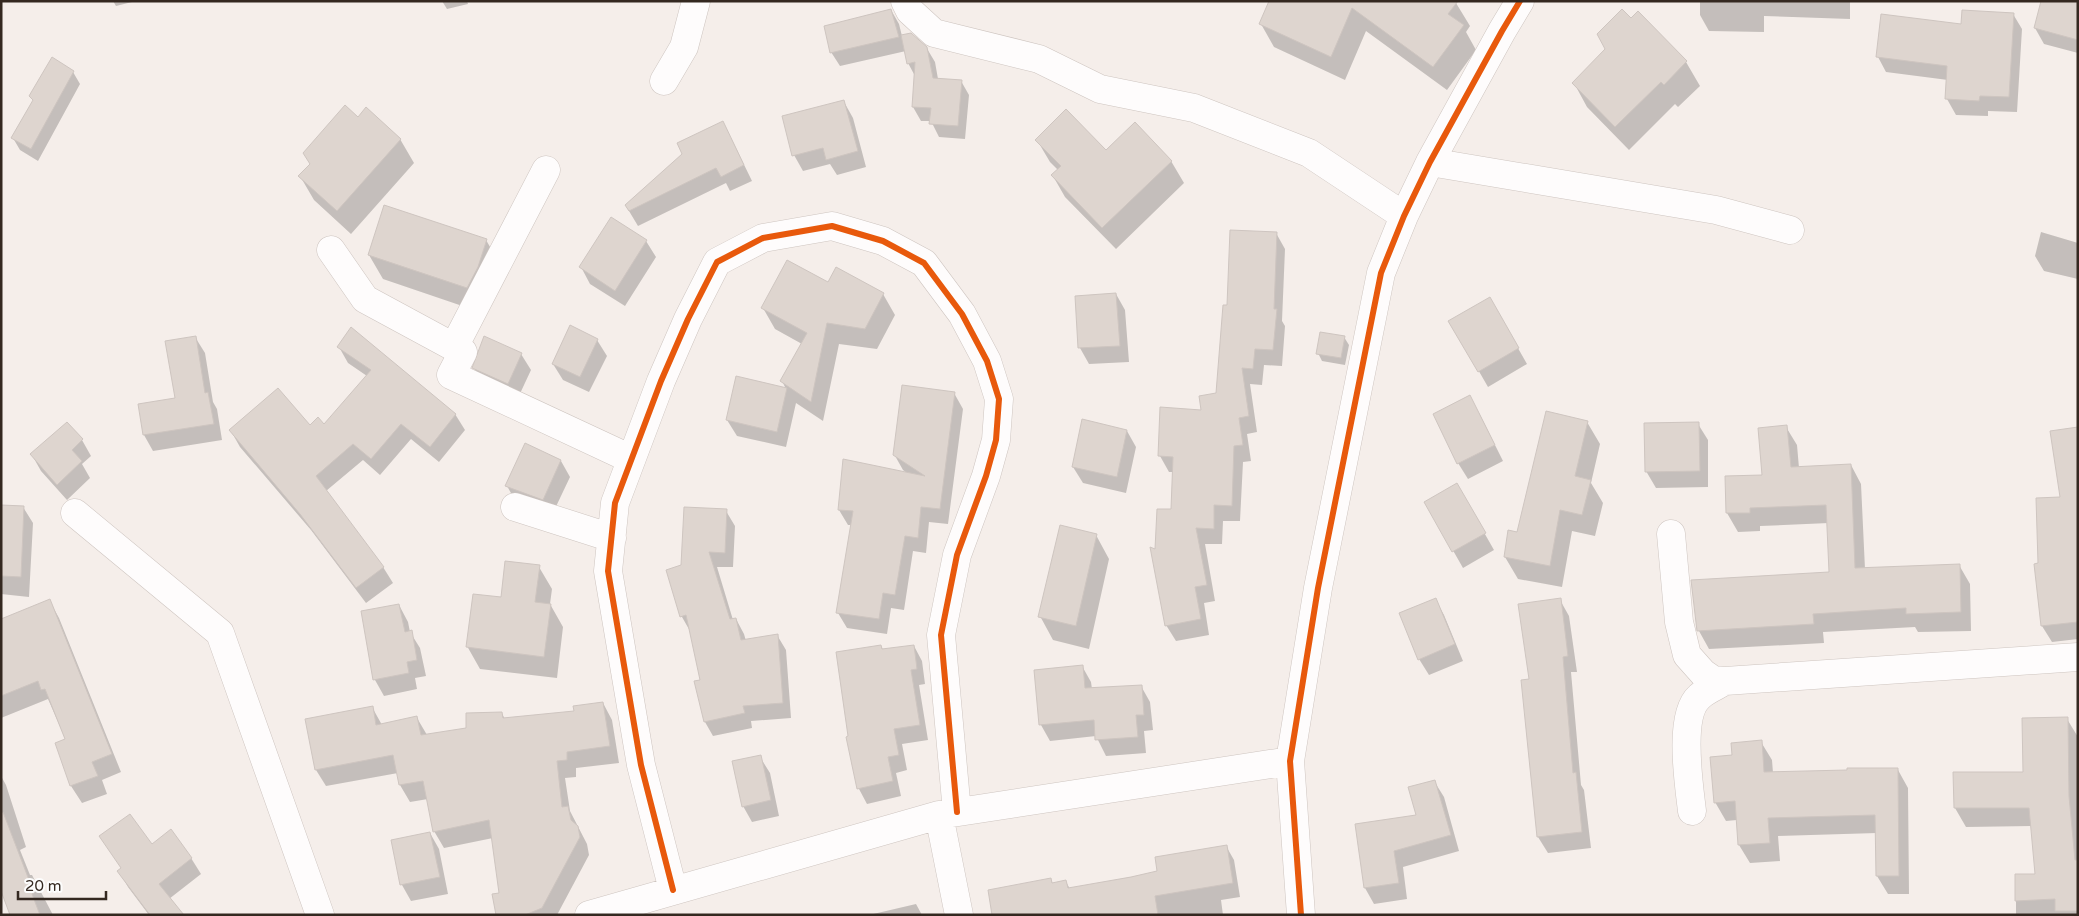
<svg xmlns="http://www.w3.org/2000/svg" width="2079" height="916" viewBox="0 0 2079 916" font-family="'Varela Round',sans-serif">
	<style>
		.shadow { fill: #0003 }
		.building { fill: #ded5cf; stroke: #cec5c0 }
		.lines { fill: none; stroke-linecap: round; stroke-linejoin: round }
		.minor-casing { stroke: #cec5c0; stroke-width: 29 }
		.minor { stroke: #fefcfc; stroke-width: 28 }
		.cycleway-casing { stroke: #fdfdfd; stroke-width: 9 }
		.cycleway { stroke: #e8590c; stroke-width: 6 }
	</style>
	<rect width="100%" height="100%" fill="#f5eeea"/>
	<path class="shadow" d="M113 1H136L116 6Z
		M442 1H467L468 4 447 9Z
		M1271 1 1456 3 1470 26 1466 32 1476 50 1447 90 1366 31 1345 80 1274 47 1261 24Z
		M1700 1H1850V19L1764 16V32L1709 31 1700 15Z
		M2078 1V53L2044 44 2035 28Z
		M891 10 899 24 902 36 926 47 935 62 938 79 961 81 969 95 965 139 939 137 931 121H921L913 107 915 76 908 63 906 51 840 66 831 52Z
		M1638 13 1686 62 1700 86 1678 107 1675 104 1629 150 1587 107 1574 83 1607 50Z
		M2013 14 2022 29 2017 112 1988 111V116L1956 115 1947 99 1948 80 1886 72 1878 57 1962 25Z
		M73 72 80 84 38 161 20 150 13 138 34 101 30 96Z
		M844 102 853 118 866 167 837 175 830 164 803 171 794 155Z
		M358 119 400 139 414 163 351 234 314 200 300 176Z
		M731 138 752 181 730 191 726 183 638 226 626 206Z
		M1037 140 1171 161 1184 183 1116 249 1065 197 1053 176 1058 170 1050 162Z
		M611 219 646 241 656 257 625 306 590 284 581 267Z
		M2041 232 2078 243V279L2044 271 2035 256Z
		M1276 233 1285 249 1282 321 1285 326 1282 366 1264 365 1262 385 1250 384 1257 432 1247 434 1251 461 1243 462 1240 521H1223L1222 544H1205L1215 601 1204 603 1209 635 1176 641 1166 625 1157 550 1172 511 1173 472H1169L1160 456 1218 394 1228 306Z
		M486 240 500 264 480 312 383 279 369 255Z
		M883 294 895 315 877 349 839 344 823 421 796 403 786 447 737 436 727 420 786 389 782 381 802 344 775 329 763 308Z
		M1116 294 1125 310 1129 362 1089 364 1080 348 1076 297Z
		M1490 299 1527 364 1488 387 1450 321Z
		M195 337 205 353 213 402 217 409 222 440 153 451 144 435 139 405 176 399Z
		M1344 337 1349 345 1345 365 1322 361 1318 353Z
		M597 340 607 356 589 392 563 380 553 364Z
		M339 347 455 414 465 430 439 462 411 439 380 475 363 460 326 491 383 567 393 583 366 603 311 530 240 447 231 431 324 426 367 376 348 363Z
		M521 354 531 370 517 400 483 384 474 368Z
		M954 393 963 409 948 524 929 522 926 553 913 551 904 610 891 608 887 634 847 628 838 613 852 525H848L839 510 908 474 903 470 894 454Z
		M1479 413 1503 461 1468 479 1458 463Z
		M1587 422 1600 444 1591 483 1603 503 1595 536 1572 531 1562 587 1518 579 1505 557Z
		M1698 424 1708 440V487L1656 488 1646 471Z
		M1786 427 1797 445 1799 468 1851 465 1861 484 1865 569 1959 565 1970 584 1971 631 1918 632 1915 627 1823 632 1824 643 1709 649 1699 631 1831 573 1829 523 1760 526V531L1738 532 1727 513 1763 476Z
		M2078 428V639L2052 642 2042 626 2039 564 2062 498Z
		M1127 431 1136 447 1126 493 1083 483 1073 467Z
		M82 440 91 456 82 464 90 478 67 500 41 471 32 455Z
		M525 445 561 461 570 477 552 515 516 502 507 486Z
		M1457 485 1494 550 1463 568 1426 503Z
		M1 506 23 507 33 523 29 597 1 594Z
		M726 511 735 526 733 567H717L733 620 736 619 744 634 746 641 777 635 786 650 791 718 751 721 752 728 713 736 705 722 702 681 690 631 682 617 667 571 682 566Z
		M1096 535 1109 559 1089 649 1053 640 1040 616Z
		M539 567 552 589 550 604 563 627 557 678 480 669 467 646 502 599Z
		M1435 599 1444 615 1463 661 1429 675 1419 659Z
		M49 600 59 618 121 772 102 780 107 794 82 803 71 786 56 744 66 740 48 699 1 718V658Z
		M1560 600 1569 616 1577 672H1571L1581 785 1584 790 1591 848 1548 853 1538 837 1523 681 1530 680Z
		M399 605 408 622 410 632 420 648 426 676 415 678 417 689 384 696 375 680 362 612Z
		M881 646 883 650 914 646 922 661 925 684 919 685 928 740 902 744 907 770 896 773 901 796 867 804 859 789 848 738Z
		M1082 666 1091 682 1092 689 1141 686 1150 702 1153 730 1144 731 1146 753 1106 756 1096 736 1050 741 1041 725 1035 671Z
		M603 703 612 720 619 763 576 768V777L565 778 570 811 587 844 589 855 557 915H497L501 894 493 838 444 848 434 831 428 799 410 802 400 785 398 773 326 786 316 770 372 707 382 725 417 718 427 735 468 730 502 714 505 719 575 712Z
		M2067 719 2078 737V915H2016V876L2036 875 2032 826 1966 827 1955 808 2024 773Z
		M1761 742 1772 760 1773 773 1898 770 1908 788 1909 894H1888L1877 876V833L1778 836 1780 861 1750 863 1739 845 1737 820 1726 821 1715 802 1734 757Z
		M760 757 770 773 779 816 752 822 743 806Z
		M1 776 6 785 26 847 20 850 30 875H32L53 915H12L1 888Z
		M1434 781 1444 797 1459 851 1403 867 1407 899 1374 904 1365 888 1418 816Z
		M430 833 439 849 448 894 411 901 402 885 393 841Z
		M101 836 152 846 191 858 201 874 169 899 182 915H149L128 887 119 871 122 869Z
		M1226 846 1234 860 1240 897 1221 900 1223 915H994L1050 879 1053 884 1066 882 1070 889 1159 872Z
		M916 904 922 915H869Z"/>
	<path class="building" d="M1269 1H1458L1448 14 1464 25 1433 67 1352 8 1331 57 1259 24Z
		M2041 1H2078V40L2034 28Z
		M891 9 899 37 830 53 824 26Z
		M1622 9 1631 18 1638 11 1687 61 1664 85 1661 82 1615 127 1572 83 1605 49 1597 34Z
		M1962 10 2014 13 2009 97 1980 96 1979 101 1945 99 1947 66 1876 57 1881 14 1961 24Z
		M911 33 927 47 933 78 962 80 958 126 929 124 931 108 912 107 915 62 907 64 901 35Z
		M52 57 74 71 31 149 11 138 33 100 29 96Z
		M844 100 858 151 826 160 823 148 792 156 782 116Z
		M345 105 358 117 366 107 401 139 337 211 298 176 310 164 303 153Z
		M1066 109 1106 150 1135 122 1172 161 1102 228 1051 175 1061 166 1035 140Z
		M723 121 744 165 721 177 716 168 629 211 625 205 682 154 677 143Z
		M384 205 487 239 478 267 467 288 368 255Z
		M611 217 647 240 615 291 579 267Z
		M1230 230 1277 232 1274 309H1277L1273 350 1255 349 1253 369 1242 368 1249 416 1239 418 1243 445 1234 446 1232 506 1214 505V529L1196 528 1207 585 1195 587 1201 619 1165 626 1150 547 1155 549 1157 509H1171L1173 457 1158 456 1160 407 1201 410 1199 396 1216 393 1223 305H1227Z
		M787 260 828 282 836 267 884 293 865 329 827 323 811 402 780 381 807 333 761 308Z
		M1116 293 1120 346 1078 348 1075 296Z
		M1490 297 1519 348 1478 372 1448 321Z
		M570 325 598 339 580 377 552 364Z
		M351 327 456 414 430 447 401 424 371 459 353 444 316 476 384 567 356 588 300 514 229 430 278 388 310 425 318 417 324 424 371 370 337 347Z
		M1320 332 1345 336 1341 358 1316 354Z
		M196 336 205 393 208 392 214 424 143 435 138 404 175 398 165 341Z
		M484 336 522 353 508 384 472 368Z
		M736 376 787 388 777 432 726 420Z
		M902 385 955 392 940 509 921 507 918 538 905 536 895 595 883 593 879 619 836 613 853 511 838 510 843 459 925 476 893 455Z
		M1470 395 1495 445 1457 464 1433 414Z
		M1546 411 1588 421 1575 476 1591 480 1582 515 1560 510 1550 566 1504 557 1508 530 1517 532Z
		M1082 419 1127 430 1117 477 1072 467Z
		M67 422 83 439 72 450 82 461 57 485 30 454Z
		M1699 422 1700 471 1645 472 1644 423Z
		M1787 425 1791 467 1851 464 1855 568 1960 564 1961 612 1906 614V608L1813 614 1814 624 1697 631 1691 580 1829 572 1826 505 1750 508V513H1726L1725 476 1762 475 1758 428Z
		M2078 427V622L2041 626 2034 564 2038 563 2036 498 2060 497 2050 431Z
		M525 443 561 460 543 500 505 486Z
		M1457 483 1486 533 1452 552 1424 502Z
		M1 505 24 506 21 577 1 576Z
		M684 507 727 509 725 553 709 552 730 619 736 618 741 640 778 634 783 703 743 706 745 713 704 722 694 681 700 680 686 615 680 617 666 570 681 565Z
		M1060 525 1097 534 1076 626 1038 617Z
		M505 561 540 565 535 602 551 604 544 657 466 647 473 594 501 597Z
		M1436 598 1455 644 1418 660 1399 613Z
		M1561 598 1568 656 1563 657 1573 773 1576 772 1582 832 1537 837 1521 680 1529 679 1518 604Z
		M50 599 112 754 92 762 98 776 70 786 55 743 65 739 45 689 41 690 38 681 1 696V619Z
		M399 604 405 632 412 630 417 660 407 662 409 673 373 680 361 611Z
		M881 645 882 649 914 645 917 669 911 670 920 725 894 729 899 755 888 757 893 781 857 789 846 737 848 736 836 652Z
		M1083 665 1085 688 1142 685 1144 715H1136L1138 737 1095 740 1094 720 1039 725 1034 670Z
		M603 702 610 746 567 752V760L557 761 562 807 568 806 571 820 578 826 580 837 542 908 525 915H496L492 894 499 893 489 820 433 832 423 781 399 785 393 755 315 770 305 719 373 706 376 725 417 716 421 735 466 728V713L502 712 503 718 574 711 573 706Z
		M2068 717 2069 796 2075 860H2078V911H2055V899L2015 901V874H2035L2029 808H1954L1953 772H2023L2022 718Z
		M1762 740 1764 772 1847 770V768H1898L1899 876H1876L1875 815 1768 818 1770 843 1738 845 1735 801 1714 803 1710 757 1732 755 1731 743Z
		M761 755 771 800 742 807 732 761Z
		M1435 780 1451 835 1394 851 1399 883 1364 888 1355 824 1416 815 1408 787Z
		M3 812 34 893 32 894 40 915H10L1 891V813Z
		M130 814 152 844 171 829 192 858 159 884 184 915H150L117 871 121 868 99 836Z
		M430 832 440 877 400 885 391 840Z
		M1227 845 1233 883 1155 896 1158 915H992L988 890 1051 878 1052 883 1066 880 1068 888 1131 877 1157 871 1155 857Z"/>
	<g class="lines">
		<g class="minor-casing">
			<path id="minor" d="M905 1 910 11 934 33 1039 59 1100 89 1194 108 1309 153 1404 216
				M664 81 684 47 696 1
				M1430 162 1716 210 1790 230
				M331 250 365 299 463 352 451 375 631 459
				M454 347 546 170
				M515 507 612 538
				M75 513 220 633 320 915
				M1671 534 1679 622 1687 655 1703 673 1713 680 1725 681 2078 657
				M1692 811C1689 785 1678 716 1699 697 1706 690 1717 686 1725 681
				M939 815 959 915
				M673 890 641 765 608 571 615 503 661 381 688 319 717 262 763 238 832 226 883 241 924 263 962 314 987 361 999 399 996 440 986 476 957 555 941 635 957 812
				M589 915 939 815 1290 761
				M1301 915 1290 761 1318 588 1381 273 1404 216 1430 162 1502 31 1520 1"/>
		</g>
		<use href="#minor" class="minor"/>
		<g class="cycleway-casing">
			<path id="cycleway" d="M673 890 641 765 608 571 615 503 661 381 688 319 717 262 763 238 832 226 883 241 924 263 962 314 987 361 999 399 996 440 986 476 957 555 941 635 957 812
				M1301 915 1290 761 1318 588 1381 273 1404 216 1430 162 1502 31 1520 1"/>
		</g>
		<use href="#cycleway" class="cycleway"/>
	</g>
	<rect width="2079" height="916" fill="none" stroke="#342820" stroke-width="5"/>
	<path d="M18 891v8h88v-8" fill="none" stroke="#342820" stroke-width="2.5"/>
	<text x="25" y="891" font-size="15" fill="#342820" stroke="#fdfdfd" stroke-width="4" paint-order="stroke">20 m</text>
</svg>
